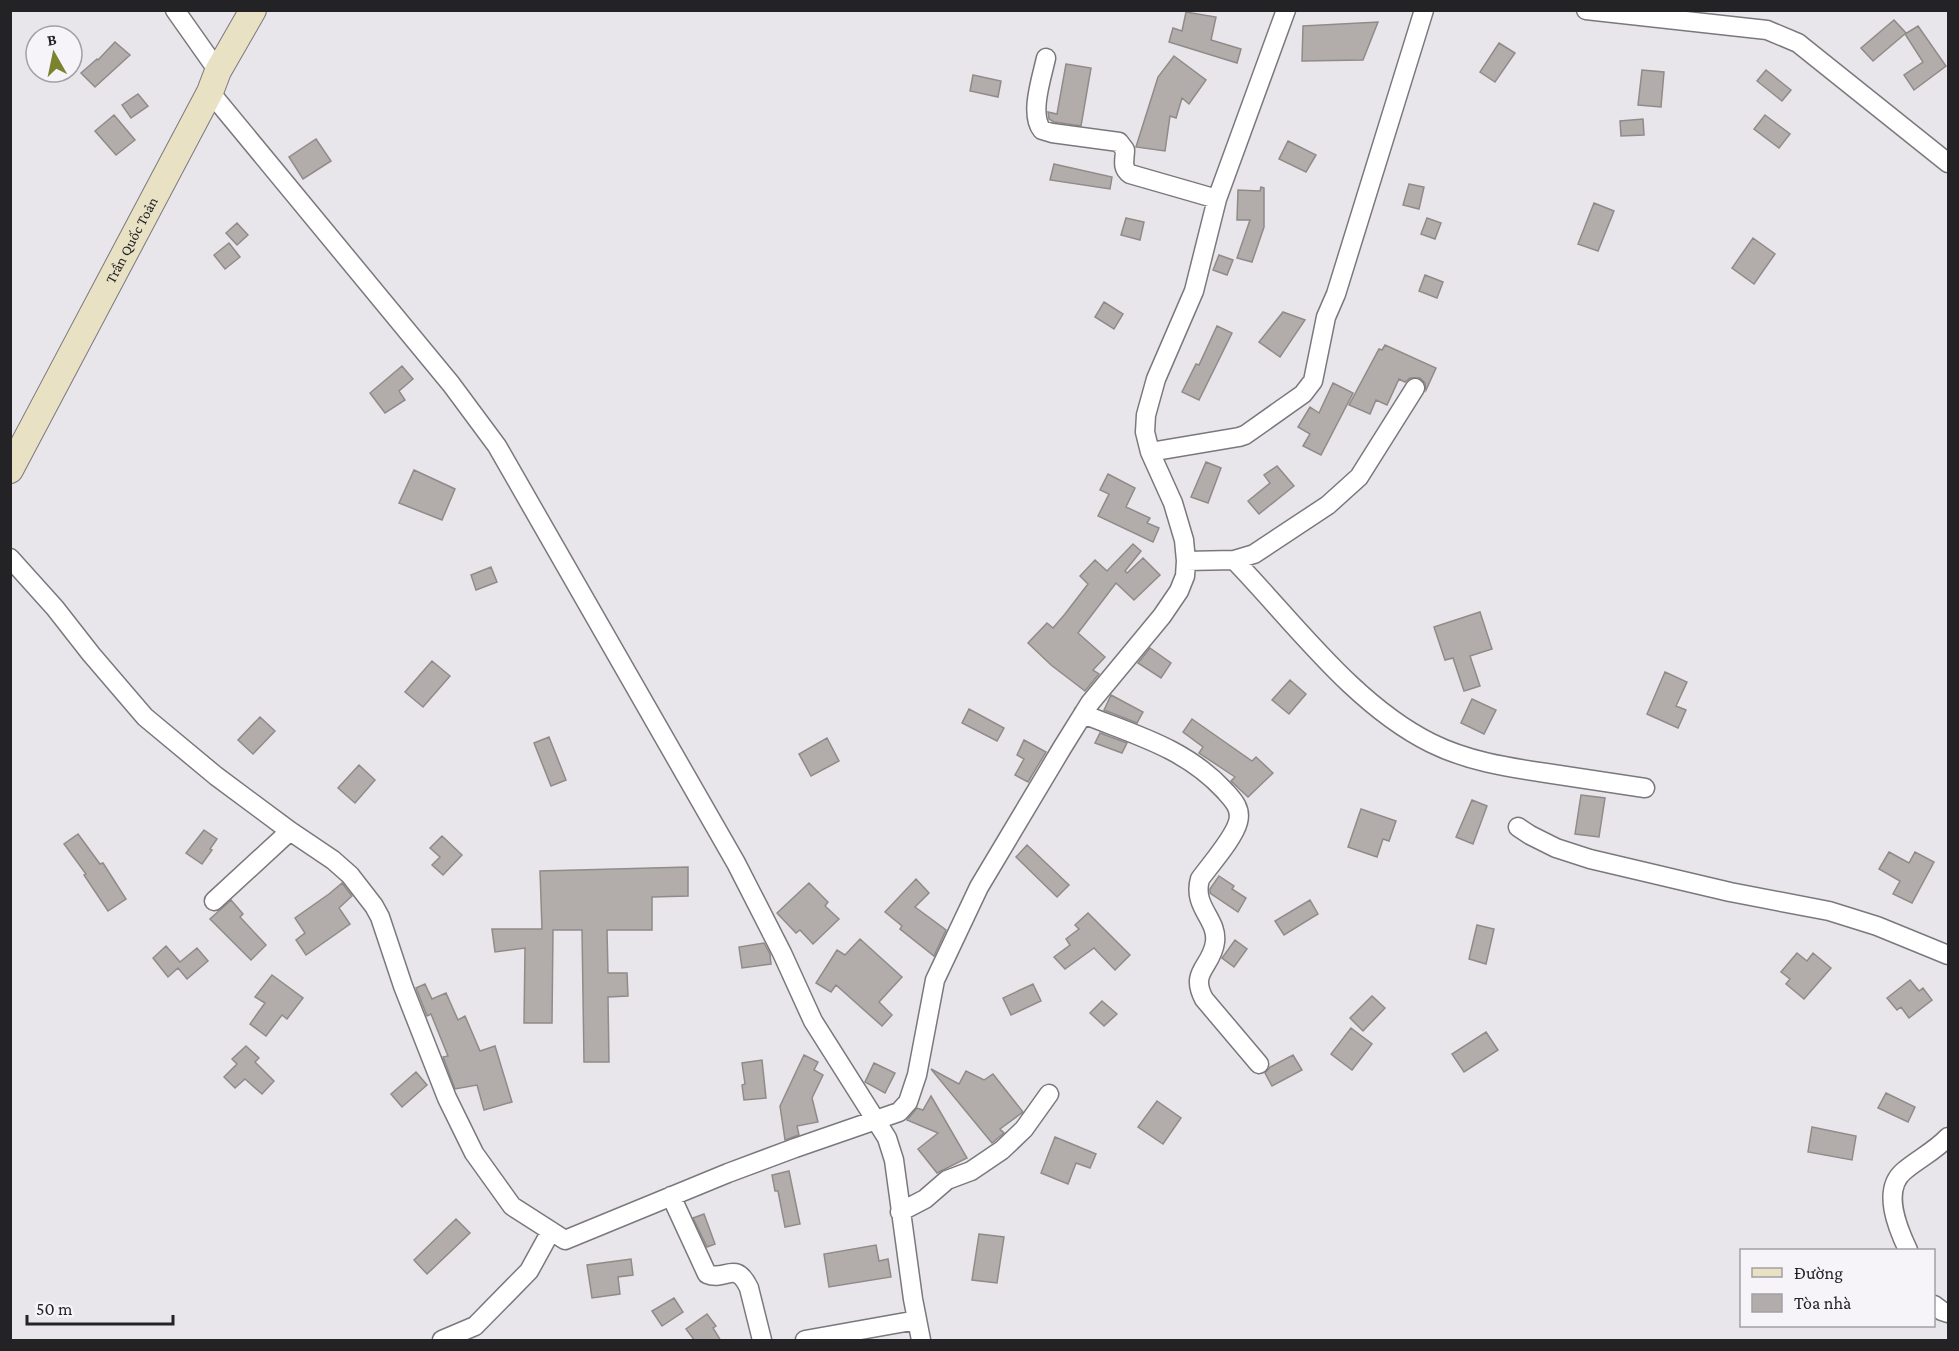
<svg xmlns="http://www.w3.org/2000/svg" width="1959" height="1351" viewBox="0 0 1959 1351" font-family="'Crimson Pro',serif">
	<style>
		.building { fill: #b2acaa; stroke: #908b89; stroke-width: 1.5 }
		.lines { fill: none; stroke-linecap: round; stroke-linejoin: round }
		.street-casing { stroke: #7b787d; stroke-width: 21 }
		.secondary-casing { stroke: #7b787d; stroke-width: 28 }
		.street { stroke: #fff; stroke-width: 18 }
		.secondary { stroke: #e9e1c4; stroke-width: 26 }
		.labels { text-anchor: middle; stroke-width: 5; stroke-linejoin: round; paint-order: stroke }
		.street-label { font-size: 15px; fill: #232224; stroke: #f6f4f9 }
	</style>
	<rect width="100%" height="100%" fill="#e9e6eb"/>
	<path class="building" d="M1186 12 1216 17 1211 40 1241 49 1237 63 1169 42 1173 28 1182 31Z
		M1894 20 1906 33 1873 61 1861 48Z
		M1378 22 1363 60 1302 61 1303 26Z
		M1918 26 1946 66 1914 90 1904 75 1923 62 1905 34Z
		M115 42 130 55 95 87 81 73 97 59 98 60Z
		M1499 43 1515 53 1495 82 1480 72Z
		M1174 56 1206 80 1189 104 1182 98 1176 118 1170 116 1165 151 1136 147 1158 77Z
		M1066 64 1091 68 1081 126 1054 122 1049 119 1048 112 1057 114Z
		M1642 70 1664 72 1661 107 1638 105Z
		M1766 70 1791 90 1782 101 1757 81Z
		M973 75 1001 81 998 97 970 91Z
		M138 94 148 106 131 118 122 105Z
		M114 115 135 140 116 155 95 131Z
		M1765 115 1790 134 1779 148 1754 129Z
		M1643 119 1644 135 1621 136 1620 121Z
		M316 139 331 161 303 179 289 157Z
		M1288 141 1316 155 1306 172 1279 159Z
		M1054 164 1112 177 1110 189 1050 180Z
		M1409 184 1424 187 1419 209 1403 205Z
		M1261 187 1264 188V227L1252 262 1237 258 1250 220H1237L1238 190 1260 191Z
		M1594 203 1614 211 1598 251 1578 244Z
		M1126 218 1144 222 1140 240 1121 235Z
		M1427 218 1441 223 1435 239 1421 234Z
		M237 223 248 235 237 245 226 233Z
		M1753 238 1775 254 1754 284 1732 268Z
		M229 243 240 257 225 269 214 255Z
		M1219 255 1233 260 1227 275 1213 270Z
		M1425 275 1443 282 1437 298 1419 291Z
		M1104 302 1123 314 1114 329 1095 317Z
		M1283 312 1305 320 1280 357 1259 342Z
		M1217 326 1232 333 1199 400 1182 392 1196 364 1199 365Z
		M1385 345 1436 368 1426 390 1425 383 1420 378H1410L1405 382 1399 379 1387 405 1376 400 1370 414 1349 405 1379 349 1382 350Z
		M402 366 413 379 399 391 405 400 385 413 370 393Z
		M1333 383 1353 393 1321 455 1303 446 1310 434 1298 427 1310 407 1319 413Z
		M1206 462 1221 468 1208 503 1191 497Z
		M1277 466 1294 486 1259 514 1248 501 1270 483 1264 475Z
		M414 470 455 489 442 520 399 503Z
		M1108 474 1135 488 1126 507 1150 518 1147 523 1159 528 1153 542 1098 516 1109 494 1100 490Z
		M1133 544 1141 551 1125 571 1127 573 1143 558 1160 575 1134 600 1116 583 1078 633 1105 657 1093 670 1099 674 1085 691 1051 665 1028 643 1047 623 1053 628 1065 614 1088 584 1080 576 1095 560 1107 571Z
		M491 567 497 582 476 590 471 575Z
		M1480 612 1492 649 1470 656 1480 686 1464 691 1453 658 1445 660 1434 627Z
		M1150 648 1171 663 1161 678 1138 663Z
		M432 661 450 676 423 707 405 692Z
		M1665 672 1687 682 1676 706 1686 710 1678 728 1647 714Z
		M1290 680 1306 694 1289 714 1272 700Z
		M1111 695 1143 712 1137 723 1104 710Z
		M1472 699 1496 710 1484 734 1461 723Z
		M969 709 1004 728 997 741 962 723Z
		M260 717 275 731 253 754 238 740Z
		M1192 719 1252 761 1256 757 1273 773 1248 797 1231 781 1235 777 1199 753 1203 747 1183 732Z
		M1100 733 1127 743 1122 753 1095 743Z
		M549 737 566 780 551 786 534 743Z
		M827 738 839 761 811 776 799 754Z
		M1024 740 1046 752 1028 782 1015 775 1024 759 1017 755Z
		M359 765 375 780 355 803 338 788Z
		M1581 795 1605 798 1599 837 1575 834Z
		M1472 800 1487 806 1473 844 1456 837Z
		M1361 809 1396 821 1389 841 1383 839 1377 857 1348 847Z
		M204 830 217 839 210 849 212 850 202 864 186 853Z
		M78 834 100 864 103 863 126 899 108 911 84 875 86 874 64 844Z
		M442 836 462 855 443 875 432 865 440 857 430 848Z
		M1027 845 1069 885 1057 897 1016 857Z
		M1889 852 1909 863 1915 852 1934 862 1912 903 1893 894 1900 881 1879 869Z
		M688 867V896L652 897V930H607L608 973H627L628 996 608 997 609 1062H584L582 930H553L552 1023H524L525 948 495 952 492 929H542L540 871Z
		M1219 876 1234 886 1232 889 1246 898 1238 912 1210 893V889Z
		M916 879 929 893 915 907 946 930 934 956 900 929 902 926 885 912Z
		M342 883 352 896 339 908 350 924 306 955 296 940 305 933 295 918 329 894Z
		M809 883 828 902 825 906 839 919 813 944 800 930 796 933 777 913Z
		M231 900 243 914 240 917 266 945 251 960 210 919Z
		M1310 900 1318 914 1284 935 1275 921Z
		M1088 913 1130 955 1115 970 1094 948 1065 969 1054 957 1070 945 1066 939 1079 929 1075 925Z
		M1477 925 1494 929 1486 964 1469 959Z
		M860 939 902 977 879 1002 892 1015 882 1026 836 985 831 992 816 983 837 950 845 955Z
		M1235 940 1247 949 1234 967 1222 958Z
		M764 943 770 954 771 964 742 968 739 947Z
		M166 946 180 962 197 948 208 961 187 979 178 968 168 977 153 958Z
		M1797 953 1807 961 1813 953 1831 968 1804 999 1786 984 1790 979 1781 972Z
		M272 975 303 998 287 1019 282 1015 266 1036 250 1024 265 1003 255 997Z
		M1910 980 1919 991 1923 988 1932 1000 1909 1018 1901 1007 1897 1010 1887 998Z
		M425 984 432 999 446 993 458 1020 465 1016 480 1051 495 1046 512 1102 484 1110 477 1085 455 1089 443 1057 448 1056 431 1014 427 1016 416 988Z
		M1033 984 1041 1001 1011 1015 1003 998Z
		M1372 996 1385 1008 1363 1031 1350 1018Z
		M1102 1001 1117 1014 1104 1026 1090 1013Z
		M1351 1028 1372 1044 1352 1070 1331 1054Z
		M1486 1032 1498 1050 1464 1072 1452 1054Z
		M246 1046 259 1058 255 1062 274 1081 262 1094 245 1079 235 1088 224 1077 237 1064 232 1059Z
		M804 1055 818 1062 814 1070 823 1075 812 1098 818 1122 797 1126 799 1135 785 1140 780 1106Z
		M1293 1055 1302 1070 1272 1086 1265 1073 1270 1067Z
		M762 1060 766 1098 744 1100 742 1085 745 1084 742 1063Z
		M874 1063 895 1073 885 1093 865 1082Z
		M931 1069 959 1084 966 1071 984 1080 993 1074 1023 1112 1000 1129 1004 1133 992 1143Z
		M416 1072 427 1085 402 1107 391 1094Z
		M1886 1093 1915 1107 1908 1122 1878 1108Z
		M931 1096 967 1158 937 1173 918 1149 938 1133 907 1120 917 1108 923 1110Z
		M1157 1101 1181 1118 1163 1144 1138 1127Z
		M1812 1127 1856 1136 1852 1160 1808 1152Z
		M1055 1137 1096 1154 1090 1168 1076 1163 1068 1184 1041 1173Z
		M789 1171 800 1224 785 1227 778 1191H775L772 1175Z
		M704 1214 715 1244 707 1247 693 1218Z
		M456 1219 470 1233 427 1274 414 1260Z
		M979 1234 1004 1237 997 1283 972 1280Z
		M876 1245 879 1261 888 1259 891 1277 829 1287 824 1254Z
		M631 1259 633 1275 618 1277 620 1294 592 1298 587 1265Z
		M674 1298 683 1312 662 1326 652 1311Z
		M707 1314 716 1326 713 1328 721 1341H695L686 1329Z"/>
	<g class="lines">
		<g class="street-casing">
			<path id="street" d="M175 10 218 71
				M1586 10 1767 30 1798 43 1948 163
				M1046 58C1042 77 1029 114 1042 130L1052 133 1119 142 1125 150C1125 159 1121 168 1130 174L1217 199
				M210 92 451 384 497 446 736 863 782 953 813 1021 887 1138 894 1160 913 1299 921 1340
				M1150 452 1239 437 1245 435 1303 394 1313 381 1326 317 1336 294 1424 10
				M10 558 55 608 91 654 145 717 216 776 290 831 333 860 350 875 374 906 380 917 403 986 447 1098 474 1153 512 1206 565 1240 728 1173 795 1148 899 1112 908 1102 917 1075 935 980 979 887 1062 748 1090 703 1162 616 1179 591 1185 576 1186 561 1184 540 1173 503 1150 452 1145 432 1146 415 1156 379 1194 291 1217 199 1286 10
				M1234 560C1293 621 1354 705 1431 743 1467 761 1506 767 1546 773 1579 778 1612 783 1645 788
				M1186 561 1234 560 1254 554 1328 505 1359 477 1415 388
				M1083 714C1135 735 1185 748 1224 790 1232 799 1242 808 1238 822 1234 838 1210 865 1200 879 1192 907 1218 919 1215 942 1212 967 1189 971 1204 999L1259 1064
				M1518 827 1530 835 1556 848 1590 859 1730 892 1829 911 1877 926 1948 955
				M214 901 290 831
				M671 1196 707 1274C726 1282 735 1259 749 1288L762 1340
				M900 1212 925 1199 947 1180 971 1171 1002 1150 1024 1129 1049 1094
				M1908 1250C1898 1229 1881 1190 1904 1171 1918 1159 1935 1151 1948 1137
				M1934 1305 1942 1311 1948 1313
				M442 1340 475 1326 529 1271 551 1231
				M805 1340 917 1320"/>
		</g>
		<g class="secondary-casing">
			<g id="secondary">
				<path id="s1" d="M10 470 210 92 218 71 253 10"/>
			</g>
		</g>
		<use href="#street" class="street"/>
		<use href="#secondary" class="secondary"/>
	</g>
	<g class="labels">
		<g class="street-label">
			<text dy="5" stroke="none"><textPath href="#s1" startOffset="260">Trần Quốc Toản</textPath></text>
		</g>
	</g>
	<rect width="1959" height="1351" fill="none" stroke="#232224" stroke-width="24"/>
	<rect x="1740" y="1249" width="195" height="78" fill="#f6f4f9" stroke="#a2a0a4" stroke-width="1.5"/>
	<rect x="1752" y="1268" width="30" height="9" fill="#e9e1c4" stroke="#a2a0a4" stroke-width="1.5"/>
	<text x="1794" y="1279" font-size="18" fill="#232224">Đường</text>
	<rect x="1752" y="1294" width="30" height="18" fill="#b2acaa" stroke="#a2a0a4" stroke-width="1.5"/>
	<text x="1794" y="1309" font-size="18" fill="#232224">Tòa nhà</text>
	<g transform="translate(54 54) rotate(351)"><circle r="28" fill="#f6f4f9" stroke="#a2a0a4" stroke-width="1.5"/>
	<path d="M0-4.5L10 22L0 15L-10 22Z" fill="#7c832f"/>
	<text y="-9" font-size="16" font-weight="bold" text-anchor="middle" fill="#232224">B</text>
	</g>
	<path d="M27 1315v9h146v-9" fill="none" stroke="#232224" stroke-width="3"/>
	<text x="36" y="1315" font-size="18" fill="#232224" stroke="#f6f4f9" stroke-width="4.5" paint-order="stroke">50 m</text>
</svg>
